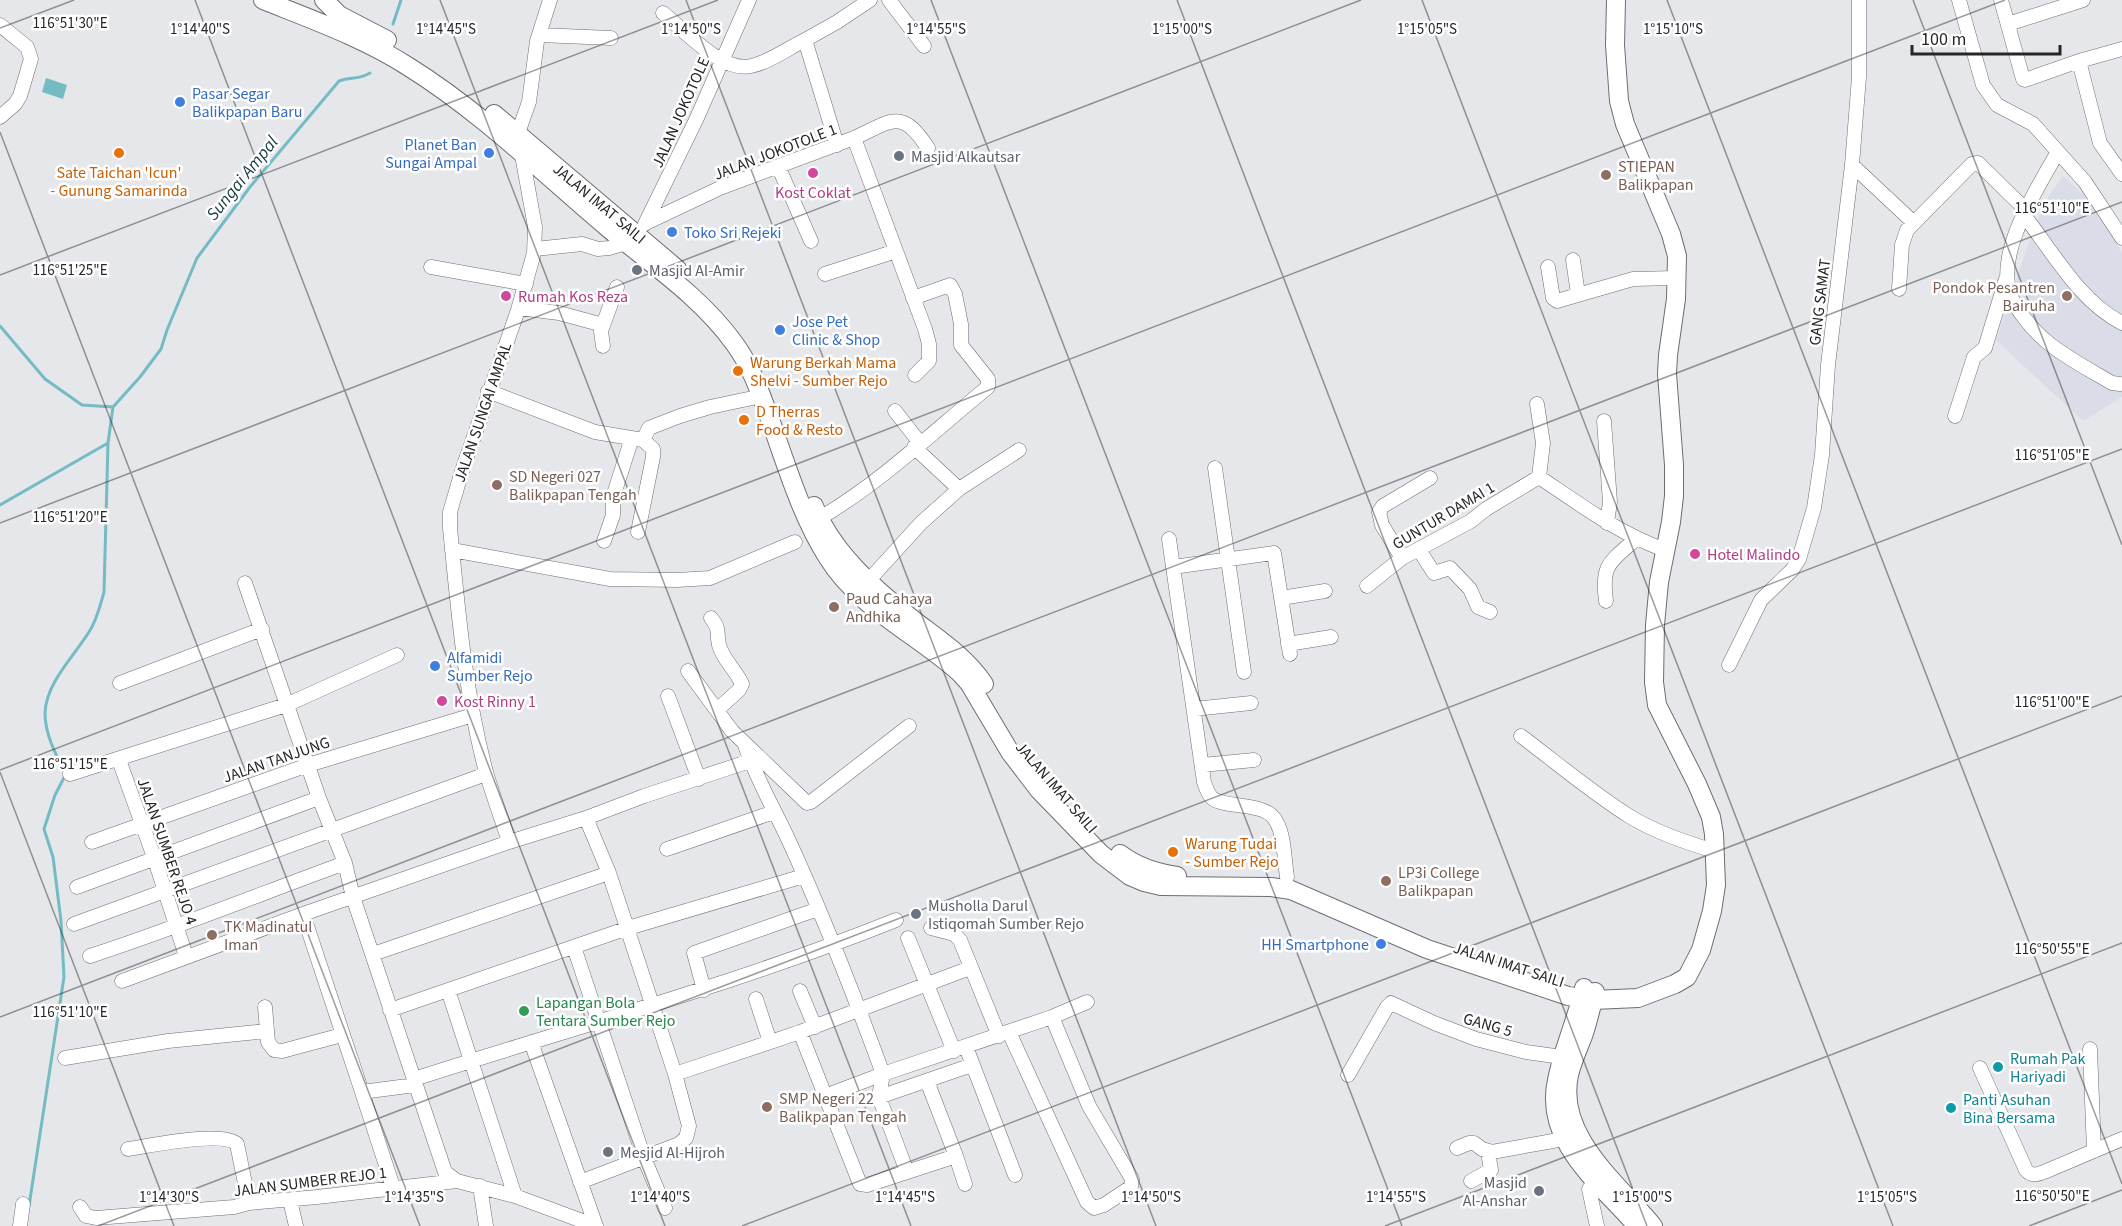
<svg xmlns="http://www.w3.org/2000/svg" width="2122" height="1226" viewBox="0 0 2122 1226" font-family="'Source Sans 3',sans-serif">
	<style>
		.built { fill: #dadde8 }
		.water { fill: #74bbc3 }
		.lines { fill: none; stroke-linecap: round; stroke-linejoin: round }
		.stream { stroke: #74bbc3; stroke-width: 3 }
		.minor-casing { stroke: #6d6e72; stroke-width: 15 }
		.major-casing { stroke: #6d6e72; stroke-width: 20 }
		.minor { stroke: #fff; stroke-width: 14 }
		.major { stroke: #fff; stroke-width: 18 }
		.ticks { fill: none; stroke: #262628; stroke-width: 1.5; stroke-opacity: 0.45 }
		.shop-dot { fill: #3f7fe0; stroke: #fff; stroke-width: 2 }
		.food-dot { fill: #e8710a; stroke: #fff; stroke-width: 2 }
		.worship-dot { fill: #6b7280; stroke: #fff; stroke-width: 2 }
		.hotel-dot { fill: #d1479c; stroke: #fff; stroke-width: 2 }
		.education-dot { fill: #8d6e63; stroke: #fff; stroke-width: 2 }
		.leisure-dot { fill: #2e9e5b; stroke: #fff; stroke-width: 2 }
		.culture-dot { fill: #0f9aa8; stroke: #fff; stroke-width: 2 }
		.labels { text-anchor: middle; stroke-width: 5; stroke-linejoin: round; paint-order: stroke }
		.shop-label { font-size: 16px; fill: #366cbe; stroke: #fff; text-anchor: start }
		.street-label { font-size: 16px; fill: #262628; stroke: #fff }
		.worship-label { font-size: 16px; fill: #5b616d; stroke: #fff; text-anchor: start }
		.education-label { font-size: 16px; fill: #785e54; stroke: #fff; text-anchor: start }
		.food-label { font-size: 16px; fill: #c56008; stroke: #fff; text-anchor: start }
		.hotel-label { font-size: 16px; fill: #b23c85; stroke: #fff; text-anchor: start }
		.leisure-label { font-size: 16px; fill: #27864d; stroke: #fff; text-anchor: start }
		.culture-label { font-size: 16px; fill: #0d838f; stroke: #fff; text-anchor: start }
		.water-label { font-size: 18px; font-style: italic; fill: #1d4044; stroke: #fff }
		.ticks-label { font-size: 15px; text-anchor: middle; fill: #262628; stroke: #fff; stroke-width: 5; stroke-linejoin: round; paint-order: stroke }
	</style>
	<rect width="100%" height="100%" fill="#e6e7eb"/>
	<path class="built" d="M2063 176 2082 193 2122 252V397L2083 421 1996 340 2034 227 2048 197Z"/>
	<path class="water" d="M46 78 67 85 63 99 42 92Z"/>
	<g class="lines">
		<path class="stream" d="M393 24 401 0
			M0 326 45 379 82 405 113 407 140 377 161 349 167 330 197 258 250 187 339 81C351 76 356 81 370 73
			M0 505 108 443
			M29 1206 64 977 61 921 53 857 44 829 55 795 66 774C56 755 45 735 45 713 46 683 74 656 89 632 97 620 100 606 104 592L108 443 113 407"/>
		<g class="minor-casing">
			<path id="minor" d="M889 0 924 46
				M1959 0 1983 85 1997 105 2033 124 2085 182 2122 238
				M2001 0 2023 79 2025 80 2079 61
				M663 13C684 30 722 73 751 66 770 62 788 48 805 40
				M2008 24 2083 0
				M0 25 27 47 31 59 20 96 15 104 0 117
				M539 35 611 38
				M2122 49 2079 61 2100 143 2122 174
				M854 138C892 121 901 107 928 148
				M837 145 805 40 837 22 870 0
				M2057 153C2037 190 1996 250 2010 294 2015 309 2034 331 2046 341 2066 358 2090 370 2112 383L2120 384
				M1852 165 1913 222
				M778 166 811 241
				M2023 214C2053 252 2079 301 2122 323
				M646 223 720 188 854 138 925 329 929 344V361L915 375
				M645 224 696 120 749 0
				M535 249 582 244 598 249 609 248 627 243
				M1573 260 1578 294
				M431 267 526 284
				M1548 267 1553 298 1557 301 1633 279 1676 278
				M825 274 896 251
				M1899 289 1902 245 1907 230 1972 164 1978 163 1981 166 2026 210
				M519 308 559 313 603 325
				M603 346 601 331 617 287
				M488 391 595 432 643 440
				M1537 404 1543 443 1539 477C1581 505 1616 532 1665 550
				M895 411 920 443
				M1955 416 1974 357 1985 348 2006 279
				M1604 421 1610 502 1607 523
				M643 440 649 428 680 416 710 407 762 396
				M1215 468 1244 672
				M959 489 1019 450
				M820 518C881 482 933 432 988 387V379L961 345V324L955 294 950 285 913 298
				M638 532 653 457V449L643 440
				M1169 539 1204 782C1206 788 1208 794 1212 798 1223 808 1262 802 1274 818 1285 833 1284 859 1287 877
				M604 541 613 515V497L632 438
				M452 550 610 579 677 580 710 578 795 542
				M1419 550 1434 573 1450 568 1470 589 1478 607 1490 612
				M1402 558 1382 525 1379 512 1383 506 1430 478
				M1173 567 1274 553 1290 654
				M869 580 921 523 959 489 914 447
				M245 583 319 798 345 863 353 897 445 1172 457 1181 515 1196 596 1226
				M1367 586 1402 558 1471 521 1486 509 1539 477
				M1281 598 1325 591
				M1606 601C1601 564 1610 562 1636 539
				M711 618C721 630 716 633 719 645 723 660 736 670 742 684L739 690 717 710
				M1288 644 1331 637
				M1729 665 1761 600 1792 570 1799 559 1814 508 1822 455 1828 365 1852 165 1859 77V0
				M688 671 732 731 807 803 811 802 909 726
				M120 683 262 629
				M668 696 699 779
				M1194 709 1251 703
				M1521 736C1557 763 1591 792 1629 816 1655 832 1685 842 1714 851
				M745 745C756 778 774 809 789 841 824 917 854 995 883 1074L1052 1017 1089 1106 1132 1179 1131 1187 1104 1205 1094 1208 1087 1202 1009 1032
				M119 760 154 857 186 956
				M1202 765 1254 760
				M70 774 286 705 397 655
				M92 842 308 765 473 715
				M509 842C502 819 493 796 486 772 465 693 458 610 450 528V512L462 471 518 310 534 253 535 227 518 133 529 102 537 41 550 0
				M667 849 774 812
				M77 887 319 798
				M303 914 362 1092 415 1085
				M74 924 486 774
				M931 928 954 934 960 940 999 1036
				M908 938 954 1051
				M574 947 644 1158 665 1208
				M373 954 609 873
				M90 956C176 928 260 894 345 863
				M122 981 303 914 509 842 586 818 644 796 750 761
				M448 990 515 1196
				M704 990 694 953 818 909
				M800 991 815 1027
				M756 999 770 1042
				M265 1007 268 1042 274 1050 282 1051 342 1035
				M390 1010 628 928 804 876
				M1052 1017 1087 1002
				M800 1032 860 1184 867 1185 907 1172
				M531 1042 596 1226
				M966 1047 1015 1175
				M2090 1049 2094 1151
				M65 1058 168 1041 267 1031
				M1980 1068 2026 1170C2031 1176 2036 1175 2044 1172L2122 1139
				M675 1074 800 1032 970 968
				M883 1074 879 1097 907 1172 956 1156 927 1081
				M1348 1075 1387 1007 1391 1003 1434 1023 1476 1039 1526 1052 1562 1057
				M414 1079C575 1027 739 983 896 920
				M362 1092 393 1187
				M825 1096 883 1074
				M879 1097 972 1065
				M1457 1148 1469 1143H1474L1482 1149 1492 1152 1553 1141 1563 1138
				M128 1149C150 1146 222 1130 237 1144L249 1203
				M956 1156 965 1184
				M1471 1181 1491 1170 1488 1152
				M1597 1181 1589 1189 1597 1226
				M580 1182 679 1144 686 1138 689 1126 675 1074 609 873 586 818
				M480 1186 486 1226
				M290 1200 296 1226
				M80 1207 86 1216 96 1218 234 1207 249 1203 317 1197 457 1181
				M20 1226 23 1204"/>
		</g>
		<g class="major-casing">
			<path id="major" d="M263 0C313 20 364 38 409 67 481 112 543 173 608 228 651 264 701 297 734 343 752 367 762 397 772 425 788 470 802 517 828 558 859 608 918 635 960 673L969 683 1010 752 1039 790 1101 854 1130 876 1144 882 1161 886 1271 887 1291 890 1427 949 1568 996 1593 1000 1638 998 1675 984 1687 977 1701 950 1712 911 1716 885 1714 834 1711 817 1697 784 1657 705 1654 682 1655 625 1659 582 1671 522 1674 496V465L1667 374 1668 355 1676 299 1677 256 1671 234 1625 124 1619 101 1615 45 1616 0
				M324 0 339 15 387 40
				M494 114 677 269
				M814 506C833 555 880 594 920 625 944 643 967 659 984 684
				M1120 854C1137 867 1156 873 1177 876
				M1584 988C1577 1019 1563 1049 1557 1080 1543 1142 1601 1184 1637 1226
				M1595 992C1591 1007 1588 1022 1583 1036 1578 1049 1572 1062 1569 1075 1556 1137 1618 1183 1653 1226"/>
		</g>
		<use href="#minor" class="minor"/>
		<use href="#major" class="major"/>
	</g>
	<path class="ticks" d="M195 0 665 1226M440 0 911 1226M686 0 1156 1226M931 0 1402 1226M1177 0 1647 1226M1422 0 1893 1226M1667 0 2122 1184M1913 0 2122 545M0 28 74 0M0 132 420 1226M0 275 718 0M0 523 1361 0M0 770 2005 0M0 772 174 1226M0 1017 2122 202M98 1226 2122 449M742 1226 2122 696M1385 1226 2122 943M2029 1226 2122 1190"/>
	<g class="shop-dot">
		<circle cx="180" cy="102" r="6"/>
		<circle cx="489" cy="153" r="6"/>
		<circle cx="672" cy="232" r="6"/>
		<circle cx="780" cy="330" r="6"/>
		<circle cx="435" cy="666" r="6"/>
		<circle cx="1381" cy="944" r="6"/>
	</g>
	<g class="food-dot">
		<circle cx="119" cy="153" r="6"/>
		<circle cx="738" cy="371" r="6"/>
		<circle cx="744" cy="420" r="6"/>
		<circle cx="1173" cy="852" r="6"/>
	</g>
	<g class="worship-dot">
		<circle cx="899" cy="156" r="6"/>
		<circle cx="637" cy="270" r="6"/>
		<circle cx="916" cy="914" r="6"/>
		<circle cx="608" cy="1152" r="6"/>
		<circle cx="1539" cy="1191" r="6"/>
	</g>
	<g class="hotel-dot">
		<circle cx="813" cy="173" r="6"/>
		<circle cx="506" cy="296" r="6"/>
		<circle cx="1695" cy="554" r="6"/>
		<circle cx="442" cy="701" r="6"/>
	</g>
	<g class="education-dot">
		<circle cx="1606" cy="175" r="6"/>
		<circle cx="2067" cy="296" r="6"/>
		<circle cx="497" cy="485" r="6"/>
		<circle cx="834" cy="607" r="6"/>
		<circle cx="1386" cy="881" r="6"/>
		<circle cx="212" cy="935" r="6"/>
		<circle cx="767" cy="1107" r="6"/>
	</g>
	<circle class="leisure-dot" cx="524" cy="1011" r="6"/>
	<g class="culture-dot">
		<circle cx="1998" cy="1067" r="6"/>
		<circle cx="1951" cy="1108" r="6"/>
	</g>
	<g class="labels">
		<g class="shop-label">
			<text x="192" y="99">Pasar Segar<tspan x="192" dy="18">Balikpapan Baru</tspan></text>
			<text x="477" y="150" text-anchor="end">Planet Ban<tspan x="477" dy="18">Sungai Ampal</tspan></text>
			<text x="684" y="238">Toko Sri Rejeki</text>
			<text x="792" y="327">Jose Pet<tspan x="792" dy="18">Clinic &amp; Shop</tspan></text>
			<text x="447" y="663">Alfamidi<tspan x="447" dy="18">Sumber Rejo</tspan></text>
			<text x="1369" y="950" text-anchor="end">HH Smartphone</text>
		</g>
		<g class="street-label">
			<text transform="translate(680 112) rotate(-66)" y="6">JALAN JOKOTOLE</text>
			<text transform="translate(775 151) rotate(-21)" y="6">JALAN JOKOTOLE 1</text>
			<text transform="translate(600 203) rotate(40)" y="6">JALAN IMAT SAILI</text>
			<text transform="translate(1819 302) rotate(-83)" y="6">GANG SAMAT</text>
			<text transform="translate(482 412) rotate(-71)" y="6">JALAN SUNGAI AMPAL</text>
			<text transform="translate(1443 515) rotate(-31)" y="6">GUNTUR DAMAI 1</text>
			<text transform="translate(276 759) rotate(-19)" y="6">JALAN TANJUNG</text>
			<text transform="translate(1057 787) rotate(49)" y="6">JALAN IMAT SAILI</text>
			<text transform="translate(168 851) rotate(71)" y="6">JALAN SUMBER REJO 4</text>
			<text transform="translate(1509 964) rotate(18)" y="6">JALAN IMAT SAILI</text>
			<text transform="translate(1488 1024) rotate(16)" y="6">GANG 5</text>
			<text transform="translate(310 1181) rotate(-7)" y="6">JALAN SUMBER REJO 1</text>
		</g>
		<g class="worship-label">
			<text x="911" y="162">Masjid Alkautsar</text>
			<text x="649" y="276">Masjid Al-Amir</text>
			<text x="928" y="911">Musholla Darul<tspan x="928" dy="18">Istiqomah Sumber Rejo</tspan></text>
			<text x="620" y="1158">Mesjid Al-Hijroh</text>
			<text x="1527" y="1188" text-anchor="end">Masjid<tspan x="1527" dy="18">Al-Anshar</tspan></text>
		</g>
		<g class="education-label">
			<text x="1618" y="172">STIEPAN<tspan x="1618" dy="18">Balikpapan</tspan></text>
			<text x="2055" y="293" text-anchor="end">Pondok Pesantren<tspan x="2055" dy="18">Bairuha</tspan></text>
			<text x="509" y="482">SD Negeri 027<tspan x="509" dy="18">Balikpapan Tengah</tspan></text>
			<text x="846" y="604">Paud Cahaya<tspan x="846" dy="18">Andhika</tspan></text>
			<text x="1398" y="878">LP3i College<tspan x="1398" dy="18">Balikpapan</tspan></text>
			<text x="224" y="932">TK Madinatul<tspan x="224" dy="18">Iman</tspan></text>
			<text x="779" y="1104">SMP Negeri 22<tspan x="779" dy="18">Balikpapan Tengah</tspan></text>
		</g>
		<g class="food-label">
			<text x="119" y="178" text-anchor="middle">Sate Taichan 'Icun'<tspan x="119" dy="18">- Gunung Samarinda</tspan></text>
			<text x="750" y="368">Warung Berkah Mama<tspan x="750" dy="18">Shelvi - Sumber Rejo</tspan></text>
			<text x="756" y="417">D Therras<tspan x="756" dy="18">Food &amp; Resto</tspan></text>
			<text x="1185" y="849">Warung Tudai<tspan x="1185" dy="18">- Sumber Rejo</tspan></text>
		</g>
		<g class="hotel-label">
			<text x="813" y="198" text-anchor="middle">Kost Coklat</text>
			<text x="518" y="302">Rumah Kos Reza</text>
			<text x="1707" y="560">Hotel Malindo</text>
			<text x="454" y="707">Kost Rinny 1</text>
		</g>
		<g class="leisure-label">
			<text x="536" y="1008">Lapangan Bola<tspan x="536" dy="18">Tentara Sumber Rejo</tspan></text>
		</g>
		<g class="culture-label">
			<text x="2010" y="1064">Rumah Pak<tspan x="2010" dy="18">Hariyadi</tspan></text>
			<text x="1963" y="1105">Panti Asuhan<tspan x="1963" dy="18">Bina Bersama</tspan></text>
		</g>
		<g class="water-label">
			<text transform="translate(242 178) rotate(-51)" y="6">Sungai Ampal</text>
		</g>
	</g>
	<g class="ticks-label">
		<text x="70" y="28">116°51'30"E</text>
		<text x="200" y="34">1°14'40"S</text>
		<text x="446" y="34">1°14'45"S</text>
		<text x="691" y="34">1°14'50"S</text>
		<text x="936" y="34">1°14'55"S</text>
		<text x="1182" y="34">1°15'00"S</text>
		<text x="1427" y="34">1°15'05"S</text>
		<text x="1673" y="34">1°15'10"S</text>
		<text x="2052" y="213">116°51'10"E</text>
		<text x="70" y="275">116°51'25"E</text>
		<text x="2052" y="460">116°51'05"E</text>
		<text x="70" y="522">116°51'20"E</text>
		<text x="2052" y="707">116°51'00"E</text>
		<text x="70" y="769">116°51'15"E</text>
		<text x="2052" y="954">116°50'55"E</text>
		<text x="70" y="1017">116°51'10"E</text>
		<text x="2052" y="1201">116°50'50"E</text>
		<text x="169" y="1202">1°14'30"S</text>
		<text x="414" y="1202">1°14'35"S</text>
		<text x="660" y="1202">1°14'40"S</text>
		<text x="905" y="1202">1°14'45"S</text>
		<text x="1151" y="1202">1°14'50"S</text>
		<text x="1396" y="1202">1°14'55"S</text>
		<text x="1642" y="1202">1°15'00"S</text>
		<text x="1887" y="1202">1°15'05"S</text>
	</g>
	<path d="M1912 45v9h148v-9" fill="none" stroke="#262628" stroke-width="3"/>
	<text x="1921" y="45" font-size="18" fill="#262628" stroke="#ffffff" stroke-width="4.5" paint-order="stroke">100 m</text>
</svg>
